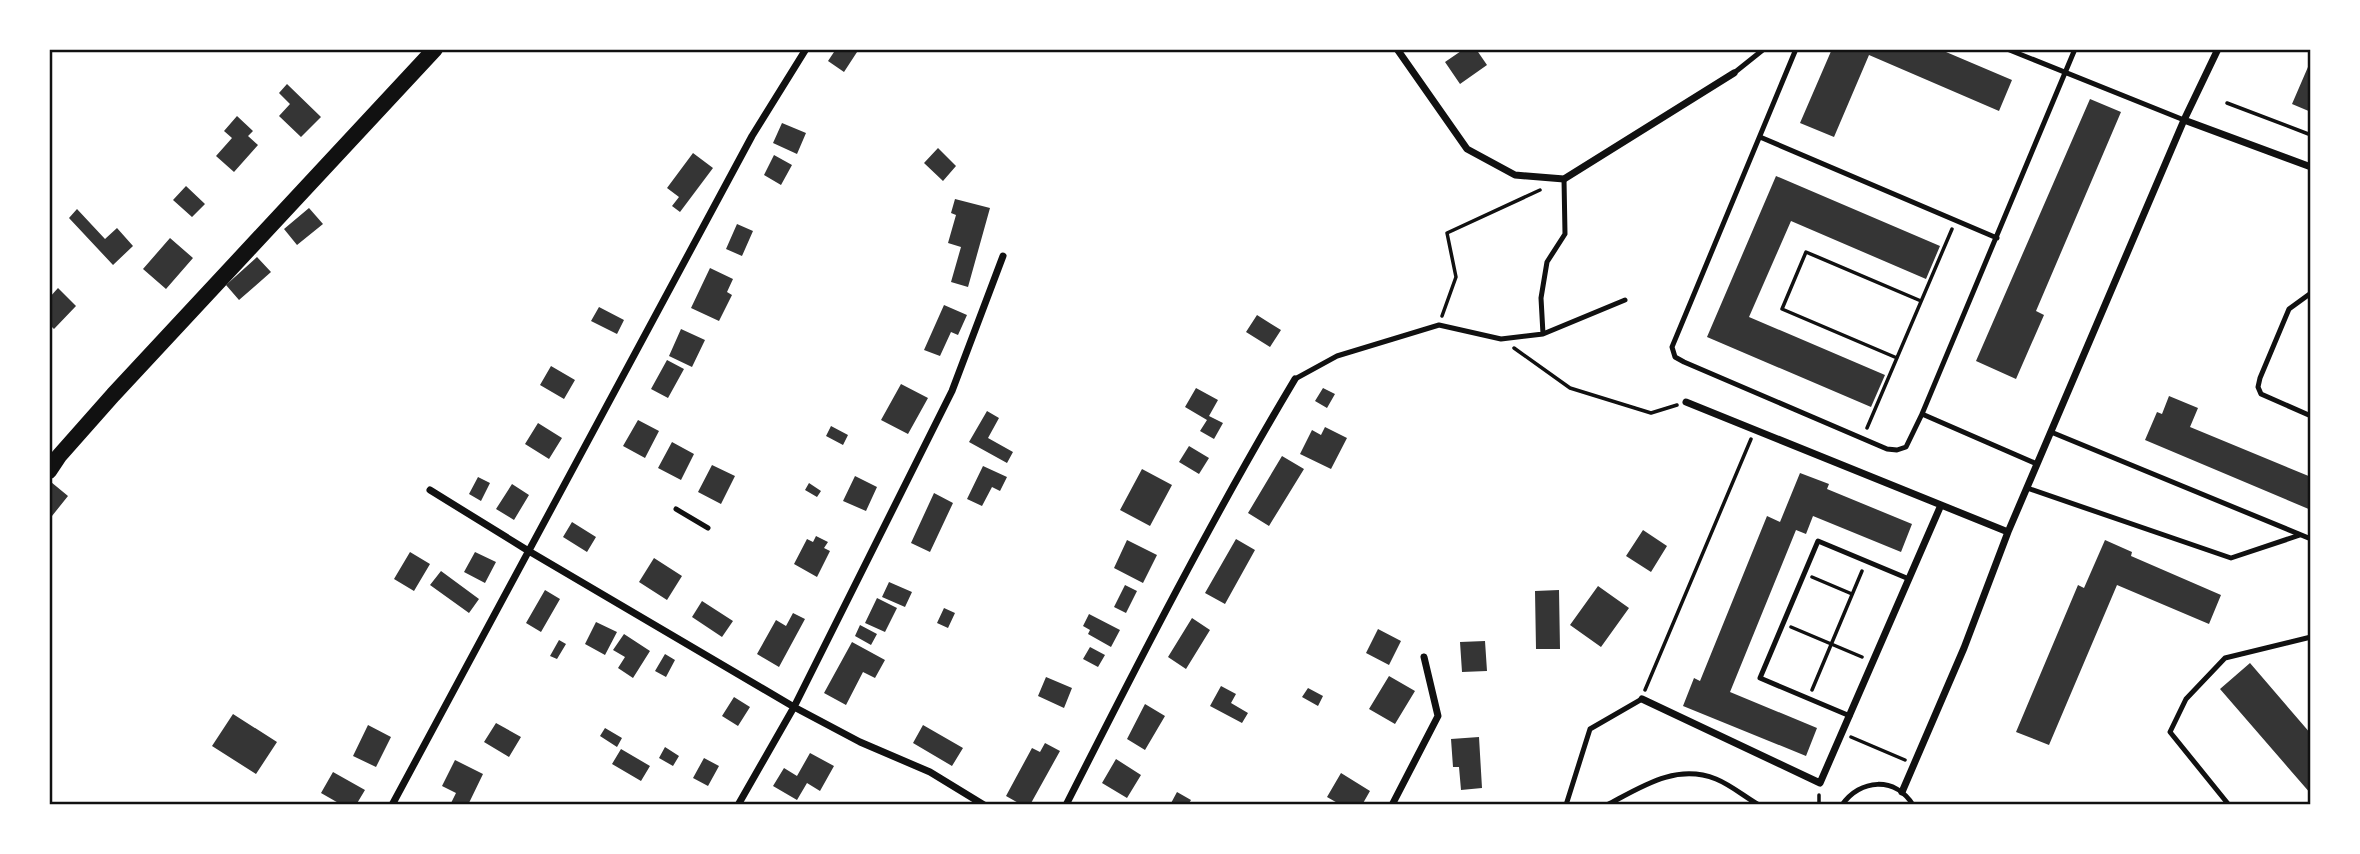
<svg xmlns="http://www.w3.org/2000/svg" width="2360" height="854" viewBox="0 0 2360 854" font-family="Commissioner,sans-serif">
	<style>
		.building { fill: #353535 }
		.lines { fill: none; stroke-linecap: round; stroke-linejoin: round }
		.path { stroke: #111; stroke-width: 3.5 }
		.service { stroke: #111; stroke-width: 5 }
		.minor { stroke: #111; stroke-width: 7 }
		.primary { stroke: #111; stroke-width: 16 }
		.neatline { fill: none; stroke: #111; stroke-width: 2.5 }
	</style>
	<rect width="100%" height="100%" fill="#fff"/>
	<path class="building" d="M836 49H859L844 72 828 61Z
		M1464 49H1476L1487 65 1460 84 1445 62Z
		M1832 49H1939L2012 80 1999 111 1869 55 1834 137 1800 123Z
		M2311 60V112L2292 104Z
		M287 84 321 117 301 137 279 116 290 104 279 93Z
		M2090 99 2121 112 2036 311 2044 315 2016 379 1976 361Z
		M237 116 253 131 248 136 258 145 234 172 216 156 232 138 224 131Z
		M782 123 806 133 797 154 773 143Z
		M938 148 956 166 943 181 924 163Z
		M693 153 713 168 680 212 672 206 679 197 667 188Z
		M774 155 792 165 781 185 764 175Z
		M1776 176 1940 246 1926 279 1791 221 1749 317 1885 375 1871 407 1707 337Z
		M186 186 205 204 192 217 173 200Z
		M955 199 990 208 968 287 951 282 961 247 948 243 956 215 951 213Z
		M309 208 323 224 297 245 284 229Z
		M77 209 105 239 117 228 133 246 113 265 69 218Z
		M737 224 753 231 742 256 726 249Z
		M170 238 193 258 166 289 143 269Z
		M257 257 271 272 239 300 226 285Z
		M710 268 733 279 727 292 732 295 719 321 691 308Z
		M58 288 76 306 54 329 49 324V298Z
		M944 305 967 315 958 335 951 332 940 356 924 350Z
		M599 307 624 320 617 334 591 321Z
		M1257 315 1281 330 1270 347 1246 332Z
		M681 329 705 340 692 367 669 356Z
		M667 360 684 369 668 398 651 389Z
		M551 366 575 380 564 399 540 385Z
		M901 384 928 398 908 434 881 420Z
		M1196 388 1218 400 1209 416 1223 423 1214 439 1200 431 1207 420 1185 407Z
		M1323 388 1335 394 1327 408 1315 401Z
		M2169 396 2198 408 2190 427 2311 477V510L2145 440 2157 412 2162 414Z
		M987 411 999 418 988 438 1013 452 1007 463 969 442Z
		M638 420 659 431 645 458 623 446Z
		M538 423 562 438 549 459 525 444Z
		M831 426 848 435 843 445 826 436Z
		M1325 427 1347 438 1331 469 1300 454 1312 430 1321 435Z
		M672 442 694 454 681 480 658 468Z
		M1189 446 1209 458 1199 474 1179 462Z
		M1282 456 1304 469 1269 526 1248 513Z
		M712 465 735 476 721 504 698 492Z
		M983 466 1007 477 1000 491 992 487 982 506 967 499Z
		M1142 469 1172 485 1150 526 1120 510Z
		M1800 473 1829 484 1827 489 1912 524 1901 552 1813 516 1806 534 1796 530 1730 692 1817 728 1806 756 1683 706 1694 678 1700 681 1767 516 1780 522Z
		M855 476 877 487 866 511 843 501Z
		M478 477 490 483 481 501 469 494Z
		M51 482 68 496 52 516 49 514Z
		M809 483 821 491 817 497 805 490Z
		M512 484 529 495 514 520 496 509Z
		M934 493 953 503 930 552 911 543Z
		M572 522 596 537 587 552 563 537Z
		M1643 530 1667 546 1651 572 1626 556Z
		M816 536 828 542 824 548 830 551 817 577 794 564 807 539 813 542Z
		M1236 539 1255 550 1225 604 1205 593Z
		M1127 540 1157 555 1143 583 1114 568Z
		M2105 540 2132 552 2131 556 2221 595 2209 624 2117 585 2049 745 2016 732 2078 585 2084 588Z
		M410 552 430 564 414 591 394 579Z
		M475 552 496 562 485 583 464 572Z
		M654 558 682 576 667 600 639 582Z
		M441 571 479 599 469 613 430 585Z
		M889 582 912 592 905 607 882 597Z
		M1125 585 1137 591 1126 613 1114 607Z
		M1598 586 1629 608 1601 647 1570 625Z
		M545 590 560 599 541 632 526 623Z
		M1559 590 1560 649H1536L1535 591Z
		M877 598 897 608 885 632 865 623Z
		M702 601 733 621 722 637 692 617Z
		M944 608 955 613 948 628 937 623Z
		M793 613 805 619 779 667 757 654 776 620 786 626Z
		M1089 614 1120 630 1111 647 1088 634 1090 630 1083 626Z
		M1192 618 1210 630 1186 669 1168 657Z
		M596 622 617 632 605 655 585 644Z
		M860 625 877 634 871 645 855 636Z
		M1378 629 1401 641 1389 665 1366 653Z
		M624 634 650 651 633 678 618 668 625 657 613 650Z
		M559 640 566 644 557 659 550 656Z
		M1485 641 1487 671 1462 672 1460 642Z
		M852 642 885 660 875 678 863 672 846 705 824 693Z
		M1090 647 1105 655 1098 667 1083 659Z
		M665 654 675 660 666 677 655 671Z
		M2250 663 2311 734V794L2220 689Z
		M1389 676 1415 691 1395 724 1369 709Z
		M1046 677 1072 688 1064 708 1038 696Z
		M1221 686 1236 694 1231 703 1248 713 1242 723 1210 706Z
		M1308 688 1323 696 1318 706 1302 697Z
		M734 697 750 707 738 726 722 716Z
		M1145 704 1165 716 1145 750 1127 739Z
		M233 714 277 742 256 774 212 746Z
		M496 723 521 737 509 757 484 742Z
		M368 725 391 737 376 767 353 756Z
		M923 725 963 748 952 766 913 743Z
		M605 728 622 738 617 747 600 736Z
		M1479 737 1482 788 1461 790 1459 767H1453L1451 739Z
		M1045 743 1060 751 1030 805H1022L1006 796 1032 748 1040 752Z
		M665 747 679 756 673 766 659 758Z
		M621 749 650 766 641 781 612 764Z
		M810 753 834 766 820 791 807 783 797 800 773 786 784 768 797 776Z
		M704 758 719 766 708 786 693 778Z
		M1116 759 1141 775 1127 798 1102 783Z
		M455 760 483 774 468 805H450L456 793 442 786Z
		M333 772 365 790 356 805H342L321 793Z
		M1341 773 1370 791 1362 805H1341L1327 797Z
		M1177 792 1191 800 1188 805H1170Z"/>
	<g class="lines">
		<path class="path" d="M2227 103 2311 135
			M1442 316 1456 277 1447 233 1540 190
			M1514 348 1570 388 1651 413 1677 405
			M1897 358 1782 309 1806 252 1921 301
			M1867 428 1952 229
			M1812 577 1852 594
			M1791 627 1862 657
			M1645 690 1751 439
			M1812 690 1862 571
			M1851 737 1905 760
			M1819 805V795"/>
		<path class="service" d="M1796 49 1672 347 1675 357 1684 362 1887 449 1897 450 1906 447 1922 414
			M2007 49 2184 120
			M1734 73 1764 49
			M1760 137 1997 238
			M2311 293 2289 309 2260 378 2258 387 2261 394 2311 416
			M1543 334 1541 298 1547 262 1565 234 1564 179
			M1295 379 1337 356 1439 325 1501 339 1543 334 1625 300
			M2051 432 2311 539
			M2037 464 1922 414 2075 49
			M2027 488 2231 558 2300 535
			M676 509 708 528
			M1850 716 1760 678 1818 541 1909 579
			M1566 805 1590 729 1642 699
			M1607 805C1641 787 1676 763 1716 779 1731 785 1745 797 1759 805
			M1842 805C1860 779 1895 776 1913 805
			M2229 805 2170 732 2186 699 2225 658 2311 637"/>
		<path class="minor" d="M1397 49 1467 149 1515 175 1564 179 1734 73
			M2184 120 2311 167
			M1686 402 2008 532
			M430 490 527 550 794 707 860 742 930 772 984 805
			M1642 699 1820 783 1941 505
			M1902 792 1964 648 2008 532 2184 120 2218 49
			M392 805 752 136 806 49
			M738 805 794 707 952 391 1003 256
			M1066 805C1139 661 1212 518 1295 379
			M1392 805 1438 716 1424 657"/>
		<path class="primary" d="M49 471 59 456 113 395 435 49"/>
	</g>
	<rect width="2360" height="854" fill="none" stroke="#ffffff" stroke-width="102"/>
	<rect x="51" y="51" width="2258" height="752" class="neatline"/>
</svg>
